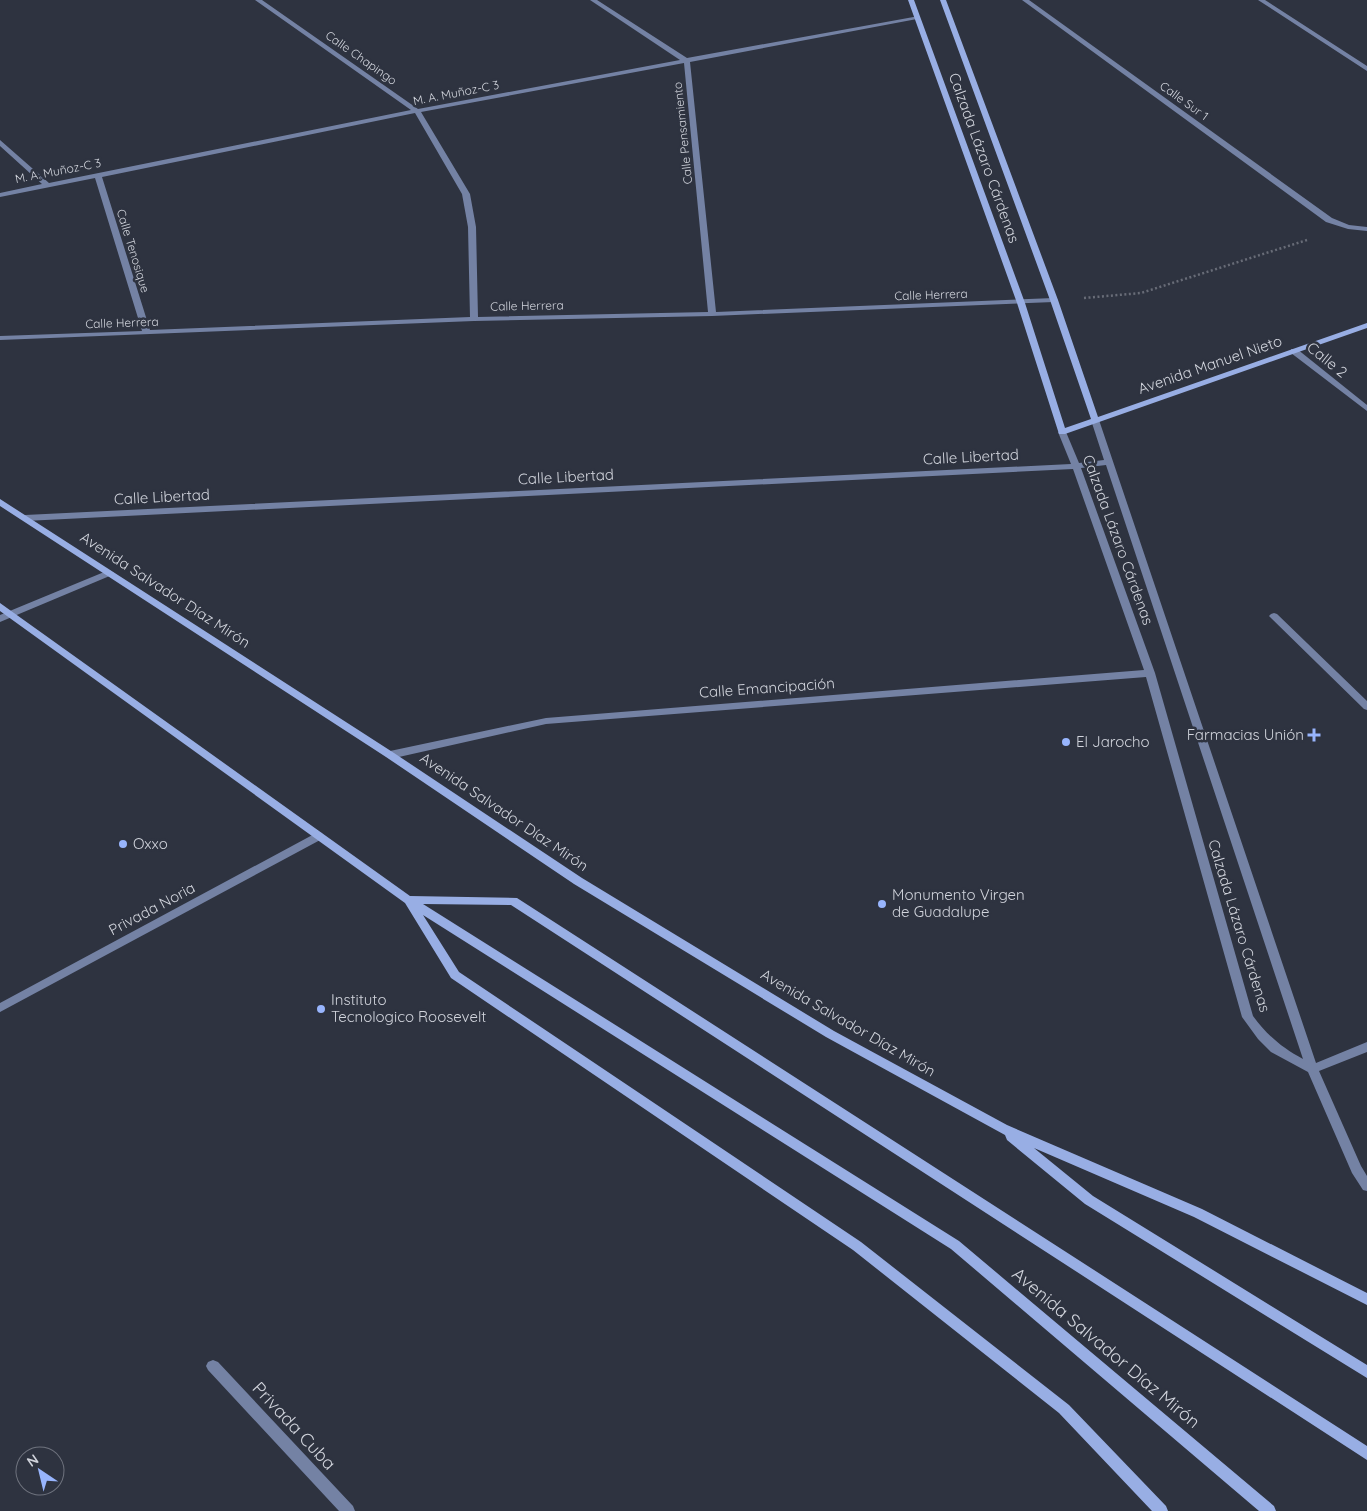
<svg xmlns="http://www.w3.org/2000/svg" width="1367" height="1511" viewBox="0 0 1367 1511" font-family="Quicksand,sans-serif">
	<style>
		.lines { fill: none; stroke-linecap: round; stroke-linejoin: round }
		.path { stroke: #686c77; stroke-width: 2.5; stroke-dasharray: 2 2.5; stroke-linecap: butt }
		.street { fill: #7482a4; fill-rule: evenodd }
		.secondary { fill: #98aee4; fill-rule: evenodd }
		.poi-dot { fill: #98b5fd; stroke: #2e3340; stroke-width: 2 }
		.labels { text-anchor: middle; stroke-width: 5; stroke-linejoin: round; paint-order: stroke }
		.far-street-label { font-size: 12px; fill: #d1d4dc; stroke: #2e3340 }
		.street-label { font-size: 15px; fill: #d1d4dc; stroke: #2e3340 }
		.poi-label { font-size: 15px; fill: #d1d4dc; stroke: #2e3340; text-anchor: start }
		.near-street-label { font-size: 18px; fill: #d1d4dc; stroke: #2e3340 }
	</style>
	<rect width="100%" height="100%" fill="#2e3340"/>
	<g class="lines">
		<path class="path" d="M1084 298 1141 293 1307 240"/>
		<path class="street" d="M255 0H262L418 109 680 60 590 0H597L687 58 919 16 920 17 917 19 690 62 716 312 1054 298 1058 300 1054 302 712 316 474 321 0 340V336L142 331 95 178 0 197V193L42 184 0 146V140L49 183 411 110ZM684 63 708 312 478 317 476 227 470 194 421 112ZM415 113 462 194 468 227 470 317 150 330 102 177Z
			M1022 0H1029L1332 218 1349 225 1367 227V231L1348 229 1326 222Z
			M1258 0H1265L1367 66V71Z
			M1291 349H1297L1367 405V411L1291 353Z
			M1095 417 1099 420 1316 1063 1367 1042V1052L1319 1071 1361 1166 1367 1176V1191L1363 1190 1352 1173 1308 1072 1271 1052 1258 1039 1242 1017 1146 677 546 724 390 759 385 755 390 751 546 718 1144 670 1073 469 25 521 21 518 25 515 1071 464 1058 432 1062 429 1066 432 1079 463 1104 460 1091 420ZM1106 465 1303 1059C1282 1048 1267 1035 1253 1016L1155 673 1081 468Z
			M109 570 114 573 112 575 0 622V615Z
			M1274 613 1277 614 1367 701V710L1364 709 1271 618 1269 616 1271 614Z
			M318 832 322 833 323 836 322 839 0 1012V1003Z
			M213 1360 218 1362 353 1506 355 1511H339L208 1370 206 1366 208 1362Z"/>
		<path class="secondary" d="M908 0H914L1025 303 1065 428 1091 419 1050 300 940 0H946L1058 300 1098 417 1367 323V328L1065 434H1059L1017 303Z
			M0 499 394 753 582 878 834 1031 1007 1125 1202 1209 1367 1293V1305L1194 1217 1034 1148 1093 1196 1367 1365V1378L1085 1204 1007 1140 1005 1135 826 1037 574 884 386 757 0 506Z
			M0 603 410 896 517 898 1367 1446V1460L511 905 423 904 959 1241 1274 1506 1276 1511H1259L951 1249 423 915 459 972 861 1242 1069 1405 1166 1506 1168 1511H1152L1059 1413 853 1250 451 978 405 903 0 611Z"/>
	</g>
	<g class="poi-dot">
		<path d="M1311.5 727.5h5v5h5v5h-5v5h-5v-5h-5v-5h5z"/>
		<circle cx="1066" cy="742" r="5"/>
		<circle cx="123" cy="844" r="5"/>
		<circle cx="882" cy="904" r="5"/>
		<circle cx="321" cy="1009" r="5"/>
	</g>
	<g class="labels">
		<g class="far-street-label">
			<text transform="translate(361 58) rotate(35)" y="4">Calle Chapingo</text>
			<text transform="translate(456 93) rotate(-11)" y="4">M. A. Muñoz-C 3</text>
			<text transform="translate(1184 101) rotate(36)" y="4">Calle Sur 1</text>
			<text transform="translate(683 133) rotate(-96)" y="4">Calle Pensamiento</text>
			<text transform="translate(58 171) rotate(-11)" y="4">M. A. Muñoz-C 3</text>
			<text transform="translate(133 251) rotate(73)" y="4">Calle Tenosique</text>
			<text transform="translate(931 295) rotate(-2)" y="4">Calle Herrera</text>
			<text transform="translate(527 306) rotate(-1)" y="4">Calle Herrera</text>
			<text transform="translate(122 323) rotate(-2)" y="4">Calle Herrera</text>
		</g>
		<g class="street-label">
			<text transform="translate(984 158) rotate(70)" y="5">Calzada Lázaro Cárdenas</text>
			<text transform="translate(1327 360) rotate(39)" y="5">Calle 2</text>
			<text transform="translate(1210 365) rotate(-19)" y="5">Avenida Manuel Nieto</text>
			<text transform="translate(971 457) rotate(-3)" y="5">Calle Libertad</text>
			<text transform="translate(566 477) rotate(-3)" y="5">Calle Libertad</text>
			<text transform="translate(162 497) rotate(-3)" y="5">Calle Libertad</text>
			<text transform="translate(1118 540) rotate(70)" y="5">Calzada Lázaro Cárdenas</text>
			<text transform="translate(165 590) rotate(33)" y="5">Avenida Salvador Díaz Mirón</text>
			<text transform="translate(767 688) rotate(-4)" y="5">Calle Emancipación</text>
			<text transform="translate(504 812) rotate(34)" y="5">Avenida Salvador Díaz Mirón</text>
			<text transform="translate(152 909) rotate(-28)" y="5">Privada Noria</text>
			<text transform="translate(1239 926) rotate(73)" y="5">Calzada Lázaro Cárdenas</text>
			<text transform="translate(848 1023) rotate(30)" y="5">Avenida Salvador Díaz Mirón</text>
		</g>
		<g class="poi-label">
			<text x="1304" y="740" text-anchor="end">Farmacias Unión</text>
			<text x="1076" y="747">El Jarocho</text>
			<text x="133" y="849">Oxxo</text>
			<text x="892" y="900">Monumento Virgen<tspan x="892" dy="17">de Guadalupe</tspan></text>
			<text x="331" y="1005">Instituto<tspan x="331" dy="17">Tecnologico Roosevelt</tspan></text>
		</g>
		<g class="near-street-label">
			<text transform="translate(1106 1348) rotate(40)" y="6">Avenida Salvador Díaz Mirón</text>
			<text transform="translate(294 1426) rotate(47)" y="6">Privada Cuba</text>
		</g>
	</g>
	<g transform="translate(40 1471) rotate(325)"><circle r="24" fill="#2e3340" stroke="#6f737e"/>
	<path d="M0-4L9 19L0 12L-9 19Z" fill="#98b5fd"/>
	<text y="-8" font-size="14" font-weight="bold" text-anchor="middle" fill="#d1d4dc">N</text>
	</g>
</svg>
